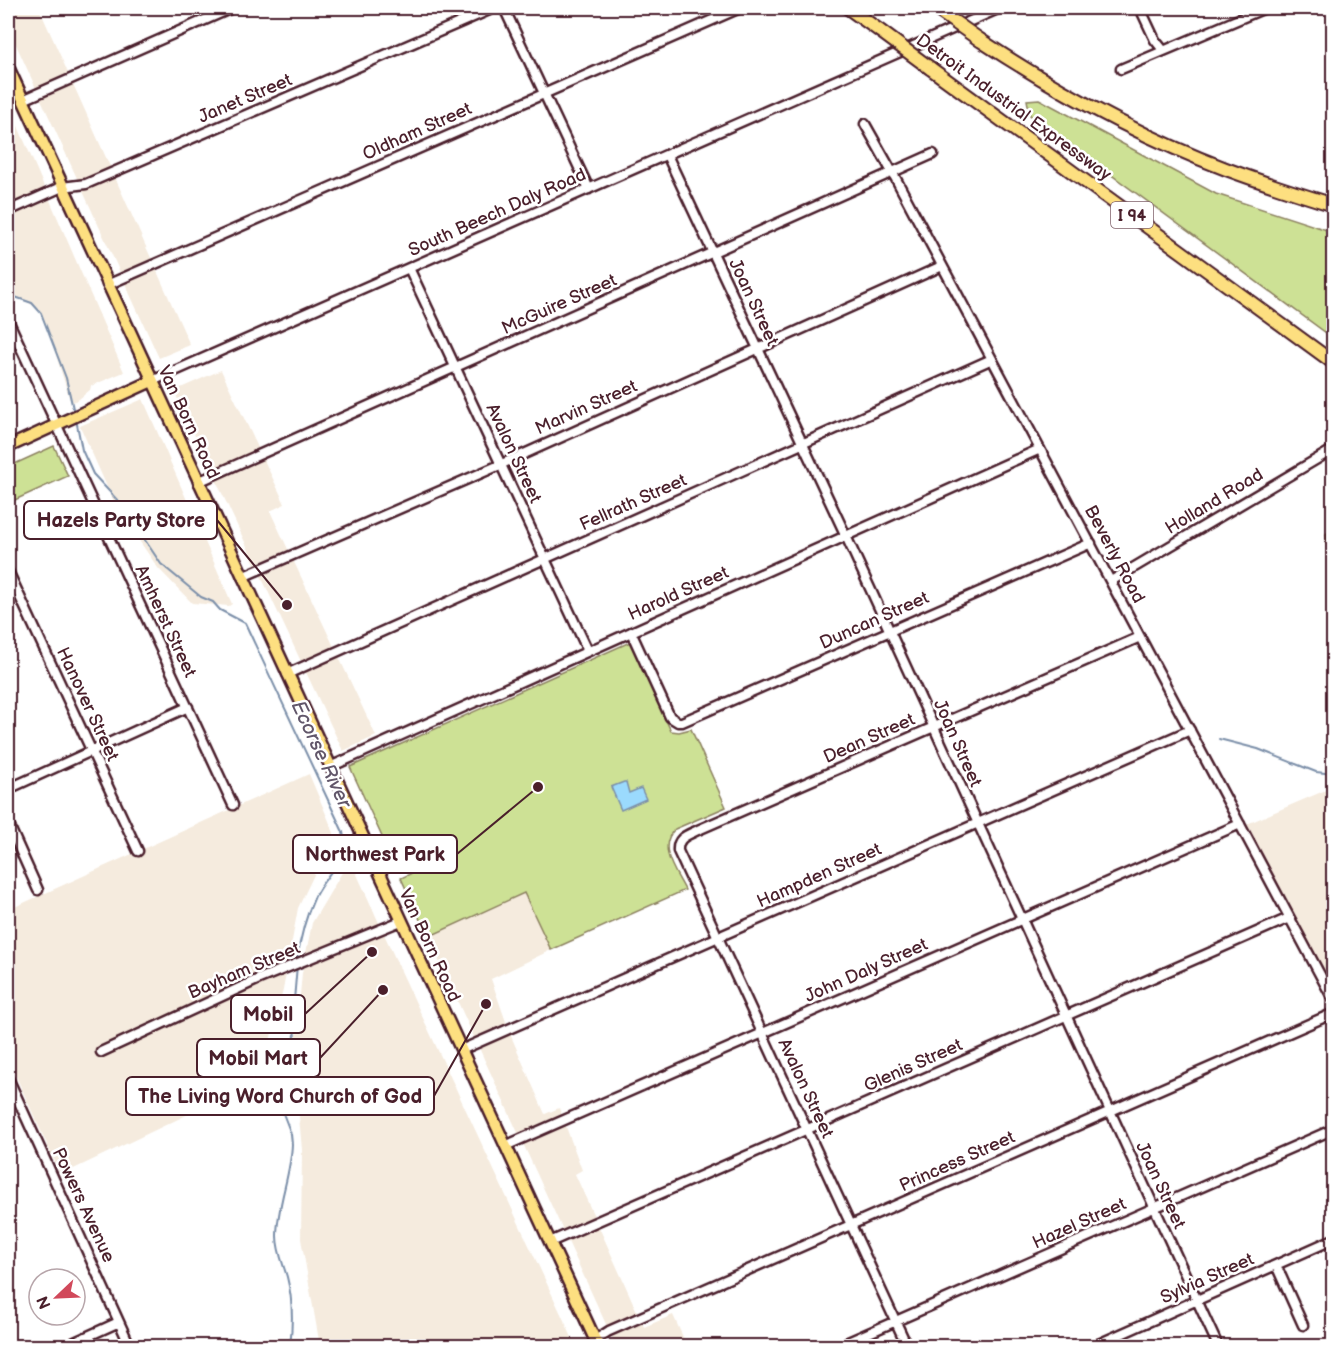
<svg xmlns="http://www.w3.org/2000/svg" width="1341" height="1354" viewBox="0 0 1341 1354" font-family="'Balsamiq Sans',sans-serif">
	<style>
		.built { fill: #f5ebde }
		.green { fill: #cde195; stroke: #8c8060; stroke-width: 1.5 }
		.water { fill: #9bdafd; stroke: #7b8fa9; stroke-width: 1.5 }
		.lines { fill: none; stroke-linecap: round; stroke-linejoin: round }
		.stream { stroke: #7b8fa9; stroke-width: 2 }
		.minor-casing { stroke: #4a1f2b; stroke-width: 13 }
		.major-casing { stroke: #4a1f2b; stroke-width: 15 }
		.highway-casing { stroke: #4a1f2b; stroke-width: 16 }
		.minor { stroke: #fff; stroke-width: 8 }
		.major { stroke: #fddf80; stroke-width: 10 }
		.highway { stroke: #fddf80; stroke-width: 12 }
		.highway-bridge-casing { stroke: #4a1f2b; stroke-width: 16; stroke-linecap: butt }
		.highway-bridge { stroke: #fddf80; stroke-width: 12 }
		.labels { text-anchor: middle; stroke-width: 5; stroke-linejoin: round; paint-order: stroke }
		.shield { fill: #fff; stroke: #80626b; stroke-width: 1.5 }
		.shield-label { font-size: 16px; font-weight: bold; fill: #4a1f2b }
		.street-label { font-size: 18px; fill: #4a1f2b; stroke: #fff }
		.water-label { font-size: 20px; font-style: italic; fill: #62576a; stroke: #fff }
		.leader { fill: none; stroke: #4a1f2b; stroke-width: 2 }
		.callout-dot { fill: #4a1f2b; stroke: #fff; stroke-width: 2 }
		.callout { fill: #fff; stroke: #4a1f2b; stroke-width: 2 }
		.callout-label { font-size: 20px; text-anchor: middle; font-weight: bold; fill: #4a1f2b }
	</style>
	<rect width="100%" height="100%" fill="#fff"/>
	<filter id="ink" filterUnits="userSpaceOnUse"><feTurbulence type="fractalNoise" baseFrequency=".0167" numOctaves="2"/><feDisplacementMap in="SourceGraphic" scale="12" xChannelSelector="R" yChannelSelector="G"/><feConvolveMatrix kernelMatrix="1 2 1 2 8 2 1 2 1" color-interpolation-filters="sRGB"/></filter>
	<g filter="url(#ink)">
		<path class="built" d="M8 8H39L190 345 159 358 8 27Z
			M8 103 124 372 91 386 90 390 79 399 71 403 50 336 38 308 9 292 8 289Z
			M221 370 285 504 270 511 376 736 343 751 174 391Z
			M143 399 232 604 229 606 192 603 158 568 116 507 80 426Z
			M309 774 334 833 298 908 283 990 270 1041 230 1058 241 1089 61 1175 8 1059V910Z
			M1333 787V989L1247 824Z
			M350 859 394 956 576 1346H320L301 1239 302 1150 294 1061 302 973 312 923Z
			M525 892 551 950 491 979 511 1036 545 1114 559 1108 582 1170 575 1174 644 1327 673 1315 687 1346H616L428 937Z"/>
		<path class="green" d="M1039 99 1216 194 1333 232V338L1030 115 1027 100Z
			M54 446 68 476 8 503V467Z
			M1333 528V591L1331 583 1326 534Z
			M630 642 671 731 679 732 691 729 726 807 675 829C656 847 676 872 685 890L551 950 524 893 428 937 401 878 438 861 432 849 395 865 350 767Z"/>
		<path class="water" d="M624 782H626L629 793 641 788 646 799 621 810 611 787Z"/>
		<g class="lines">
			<path class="stream" d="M8 289 15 297 32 303 41 313 66 378 74 413
				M76 419 82 450 93 474 120 503 161 564 201 597 213 602 220 610 245 623 343 832C349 858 325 875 315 896 306 916 300 938 297 960
				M1219 739 1258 749 1316 772 1334 774
				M290 1346C293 1323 293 1300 287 1277 283 1263 277 1251 277 1236 277 1205 291 1175 292 1144L291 1134 274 1090 278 1074 291 1051 295 1038 293 1012 297 965"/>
			<g class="minor-casing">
				<path id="minor" d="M504 8 589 189
					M1140 8 1155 40 1163 50
					M1121 69 1265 8
					M23 100 232 8
					M865 124 896 179 1334 1001
					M667 155 846 536 1218 1346
					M8 211 62 187 86 184 494 8
					M409 268 588 651
					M107 285 740 8
					M8 320 233 805
					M152 381 1000 8
					M198 482 933 154
					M8 571 138 851
					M242 577 493 468 942 266
					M1111 581 1334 449
					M631 632 670 717 678 722H682L1091 543
					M287 674 992 359
					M330 767 1040 449
					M8 789 188 707
					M8 823 38 890
					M461 1050 1190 730
					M101 1052 259 979 401 921
					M8 1078 130 1346
					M505 1146 1240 824
					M550 1242 1289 918
					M1276 1265 1303 1325
					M1112 1338 1116 1346
					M595 1340 609 1331 1334 1013
					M66 1346 119 1322
					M839 1346 1334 1129
					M907 1346 678 851C677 837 688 835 698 830L1140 637
					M1094 1346 1334 1239"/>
			</g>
			<g class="major-casing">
				<path id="major" d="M8 67 598 1346
					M8 447 152 381"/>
			</g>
			<g class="highway-casing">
				<path id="highway" d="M848 8 880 31
					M980 40C1057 91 1139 136 1226 169 1261 182 1298 194 1334 205
					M930 68 1334 363"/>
			</g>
			<use href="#minor" class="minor"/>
			<use href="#major" class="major"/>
			<use href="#highway" class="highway"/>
			<g class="highway-bridge-casing">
				<path id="highway-bridge" d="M939 11 980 40
					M880 31 930 68"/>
			</g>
			<use href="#highway-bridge" class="highway-bridge"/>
		</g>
	</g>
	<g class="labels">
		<rect class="shield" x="1111" y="202" width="42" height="26" rx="4.5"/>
		<g class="shield-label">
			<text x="1132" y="221">I 94</text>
		</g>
		<g class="street-label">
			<text transform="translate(245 98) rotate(-23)" y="6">Janet Street</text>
			<text transform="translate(1014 107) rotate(36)" y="6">Detroit Industrial Expressway</text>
			<text transform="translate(417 131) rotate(-24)" y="6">Oldham Street</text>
			<text transform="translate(497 212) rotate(-24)" y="6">South Beech Daly Road</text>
			<text transform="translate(754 302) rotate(65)" y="6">Joan Street</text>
			<text transform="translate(559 304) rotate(-24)" y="6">McGuire Street</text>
			<text transform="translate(586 407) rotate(-24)" y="6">Marvin Street</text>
			<text transform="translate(189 422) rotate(65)" y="6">Van Born Road</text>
			<text transform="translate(514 453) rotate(65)" y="6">Avalon Street</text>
			<text transform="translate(1214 501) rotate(-31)" y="6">Holland Road</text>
			<text transform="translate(633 502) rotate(-24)" y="6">Fellrath Street</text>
			<text transform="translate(1115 554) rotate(62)" y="6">Beverly Road</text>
			<text transform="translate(678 593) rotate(-24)" y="6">Harold Street</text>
			<text transform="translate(874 620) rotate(-24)" y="6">Duncan Street</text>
			<text transform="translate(166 621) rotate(65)" y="6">Amherst Street</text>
			<text transform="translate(88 704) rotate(65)" y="6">Hanover Street</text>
			<text transform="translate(869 738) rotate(-24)" y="6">Dean Street</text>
			<text transform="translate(958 743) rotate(66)" y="6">Joan Street</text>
			<text transform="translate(819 875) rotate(-24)" y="6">Hampden Street</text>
			<text transform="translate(430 945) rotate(65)" y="6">Van Born Road</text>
			<text transform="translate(244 970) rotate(-23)" y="6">Bayham Street</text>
			<text transform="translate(866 970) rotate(-24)" y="6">John Daly Street</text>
			<text transform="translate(913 1065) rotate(-24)" y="6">Glenis Street</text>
			<text transform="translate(806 1088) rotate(65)" y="6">Avalon Street</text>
			<text transform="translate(957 1161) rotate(-24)" y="6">Princess Street</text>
			<text transform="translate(1161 1185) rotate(65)" y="6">Joan Street</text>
			<text transform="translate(84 1205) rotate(65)" y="6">Powers Avenue</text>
			<text transform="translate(1079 1223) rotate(-24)" y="6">Hazel Street</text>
			<text transform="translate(1207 1278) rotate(-24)" y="6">Sylvia Street</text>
		</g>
		<g class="water-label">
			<text transform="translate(322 754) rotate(65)" y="7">Ecorse River</text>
		</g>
	</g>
	<path class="leader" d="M287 605L217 520M538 787L457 854M372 952L305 1014M383 990L320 1058M486 1004L434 1096"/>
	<g class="callout-dot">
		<circle cx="287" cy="605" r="6"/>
		<circle cx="538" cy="787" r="6"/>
		<circle cx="372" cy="952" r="6"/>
		<circle cx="383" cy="990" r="6"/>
		<circle cx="486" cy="1004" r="6"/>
	</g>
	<g class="callout">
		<rect x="24" y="501" width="193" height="38" rx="6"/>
		<rect x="293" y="835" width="164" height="38" rx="6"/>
		<rect x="231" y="995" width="74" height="38" rx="6"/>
		<rect x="197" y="1039" width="123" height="38" rx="6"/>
		<rect x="126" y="1077" width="308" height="38" rx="6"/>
	</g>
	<g class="callout-label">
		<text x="121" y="527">Hazels Party Store</text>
		<text x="375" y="861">Northwest Park</text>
		<text x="268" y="1021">Mobil</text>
		<text x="258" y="1065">Mobil Mart</text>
		<text x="280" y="1103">The Living Word Church of God</text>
	</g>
	<rect width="1341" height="1354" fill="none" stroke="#fff" stroke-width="30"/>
	<rect x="15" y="15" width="1311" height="1324" fill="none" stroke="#4a1f2b" stroke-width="2" filter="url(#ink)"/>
	<g transform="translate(57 1297) rotate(247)"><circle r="28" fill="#ffffff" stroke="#b7a5aa" stroke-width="1.5"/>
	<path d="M0-4.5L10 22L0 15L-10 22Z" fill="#d1495b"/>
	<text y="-9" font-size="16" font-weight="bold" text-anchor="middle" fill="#4a1f2b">N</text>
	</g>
</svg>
